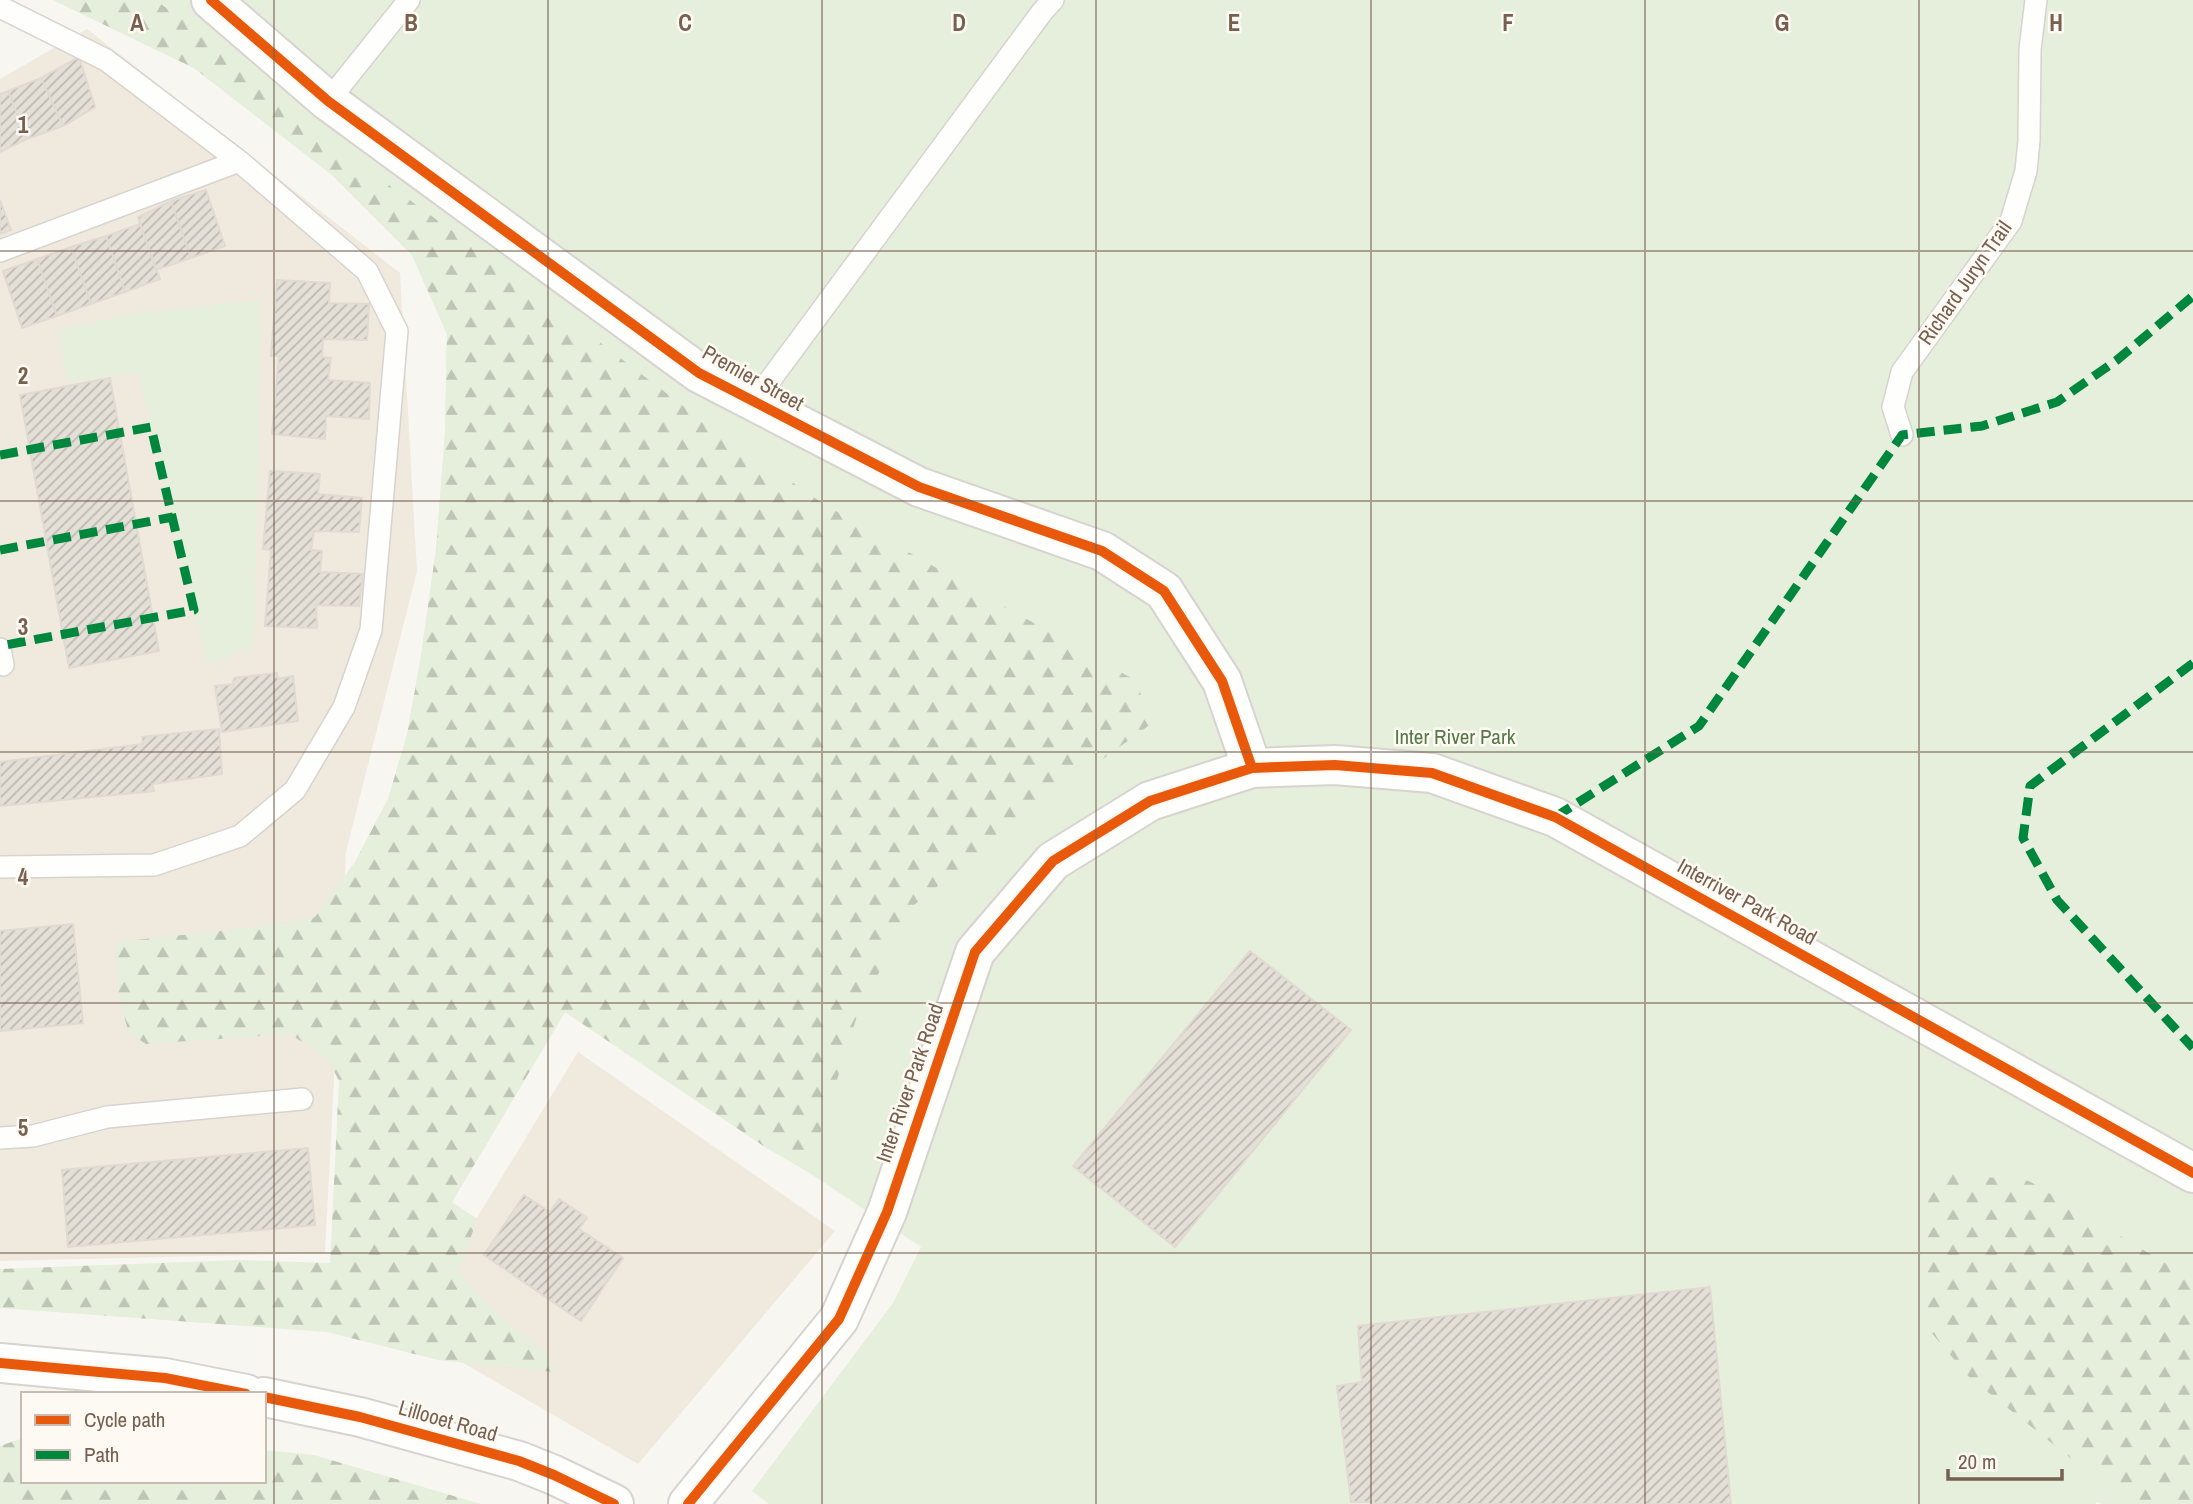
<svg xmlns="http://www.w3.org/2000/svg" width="2193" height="1504" viewBox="0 0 2193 1504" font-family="'Archivo Narrow',sans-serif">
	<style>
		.residential { fill: #f0e9de }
		.green { fill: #e5efdc }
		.forest { fill: url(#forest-firs) }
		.building { fill: url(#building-hatch); stroke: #e1dad2; stroke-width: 2 }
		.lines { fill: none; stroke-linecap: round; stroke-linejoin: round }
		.service-casing { stroke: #d7d3ce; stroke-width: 24 }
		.minor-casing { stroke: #d7d3ce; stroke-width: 42 }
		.tertiary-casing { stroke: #d7d3ce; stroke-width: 42 }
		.service { stroke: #fefefd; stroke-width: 21 }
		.minor { stroke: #fefefd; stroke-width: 38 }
		.tertiary { stroke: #fefefd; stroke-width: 38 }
		.quiet { stroke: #00873e; stroke-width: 9; stroke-dasharray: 18 9; stroke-linecap: butt }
		.cycleway-casing { stroke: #fefaf3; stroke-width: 15 }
		.cycleway { stroke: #e8590c; stroke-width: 10 }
		.grid { fill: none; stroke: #766050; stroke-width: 2; stroke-opacity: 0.55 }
		.labels { text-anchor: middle; stroke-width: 5; stroke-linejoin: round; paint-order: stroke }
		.street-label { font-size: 21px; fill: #766050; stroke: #fefaf3 }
		.park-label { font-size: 21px; fill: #547a48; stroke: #fefaf3 }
		.grid-label { font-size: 23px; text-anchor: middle; font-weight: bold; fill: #766050; stroke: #fefaf3; stroke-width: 5; stroke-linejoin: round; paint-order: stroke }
	</style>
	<defs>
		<pattern id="forest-firs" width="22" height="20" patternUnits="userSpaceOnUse" patternTransform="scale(1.75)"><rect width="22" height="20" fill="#e5efdc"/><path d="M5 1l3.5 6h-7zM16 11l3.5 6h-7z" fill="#bec5b5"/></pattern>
		<pattern id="building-hatch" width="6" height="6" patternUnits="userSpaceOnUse" patternTransform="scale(1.75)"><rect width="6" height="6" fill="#e4dfd7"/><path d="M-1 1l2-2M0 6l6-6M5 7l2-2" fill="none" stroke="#bdb8b1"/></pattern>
	</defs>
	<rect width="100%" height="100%" fill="#f8f6f0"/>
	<path class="residential" d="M87 29 400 273 417 571 346 852 325 1253 0 1261V79Z
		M578 1052 835 1231 638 1464 408 1331Z"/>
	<path class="green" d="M53 0H2193V1504H2102L2097 1502 2095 1504H769L752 1491 893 1303 921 1247 808 1172 762 1145 565 1012 452 1202 339 1081 328 1059 290 1034 146 1044 129 1033 119 999 116 942 258 927 315 917 355 862 388 799 407 735 421 656 436 549 445 434 447 334 412 255 332 175 194 68Z
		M261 300 254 646 207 665 138 372 68 382 57 330 135 313Z"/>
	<path class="forest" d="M53 0H155L265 78 360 164 488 257 691 412 825 505 1133 679 1155 721 1033 810 914 905 858 1013 808 1172 762 1145 565 1012 452 1202 477 1219 459 1272 493 1310 545 1352 555 1372 438 1360 327 1332 0 1308V1269L238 1260 330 1263 339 1081 328 1059 290 1034 146 1044 129 1033 119 999 116 942 258 927 315 917 355 862 388 799 407 735 421 656 436 549 445 434 447 334 412 255 332 175 194 68Z
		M1932 1172 2029 1181 2193 1280V1504H2128L1969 1377 1930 1331 1920 1255Z
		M23 1438V1481H264V1450L314 1455 481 1504H0V1446Z"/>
	<path class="building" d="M79 57 95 107 63 126 41 78Z
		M41 78 63 126 27 139 8 91Z
		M8 91 27 139 0 152V94Z
		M206 190 225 246 191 258 171 201Z
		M0 200 11 230 0 234Z
		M171 201 191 258 156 270 138 217Z
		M140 224 160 279 125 292 106 236Z
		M106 236 125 292 91 304 71 247Z
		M71 247 91 304 57 316 37 259Z
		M37 259 57 316 22 328 3 271Z
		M277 280 330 283 329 303 369 304 367 340 323 339 322 357 331 358 328 380 370 383 369 419 326 416 325 439 272 434 279 356H271Z
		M110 378 159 651 69 668 20 395Z
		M270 471 320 474 318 494 362 498 359 532 314 531 311 550 322 551 320 572 363 574 359 606 316 605 317 628 265 626 271 550 263 549Z
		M277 673 278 679 293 676 298 721 222 732 215 686 233 684 234 678Z
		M219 729 222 774 152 784 154 791 0 806V762L143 744 142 737Z
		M73 924 83 1023 0 1031V931Z
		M1250 951 1351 1030 1175 1247 1073 1166Z
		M308 1148 315 1225 68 1247 62 1170Z
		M524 1195 550 1212 559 1199 587 1218 579 1229 623 1258 581 1321 484 1255Z
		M1710 1287 1731 1504H1375L1374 1502H1351L1337 1386 1362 1382 1358 1326Z"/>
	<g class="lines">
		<g class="service-casing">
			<path id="service" d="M0 7 106 60 239 161 367 271 397 331 371 630 344 707 295 790 240 836 154 865 0 867
				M328 101 409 0
				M0 251 239 161
				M754 402 1042 12 1053 0
				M1902 435 1893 407 1902 372 2011 221 2026 171 2029 140 2030 49 2036 0
				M0 649 3 665
				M0 1138 33 1136 107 1117 302 1099"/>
		</g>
		<g class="minor-casing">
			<path id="minor" d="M211 0 328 101 699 373 919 487 1102 551 1164 591 1222 681 1252 768
				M688 1504 839 1319 887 1212 975 952 1053 861 1150 801 1252 768 1335 765 1432 773 1555 817 2193 1173"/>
		</g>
		<g class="tertiary-casing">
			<path id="tertiary" d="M0 1363 165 1378 246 1394
				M264 1397 360 1417 519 1461 554 1475 614 1504"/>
		</g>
		<use href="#service" class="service"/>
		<use href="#minor" class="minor"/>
		<use href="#tertiary" class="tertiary"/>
		<path class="quiet" d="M0 455 151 427 194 610 0 646
			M0 550 173 517
			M2193 663 2030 786 2023 838 2057 900 2193 1048
			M1555 817 1699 726 1902 435 1982 426 2057 402 2117 360 2193 296"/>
		<g class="cycleway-casing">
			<path id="cycleway" d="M211 0 328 101 699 373 919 487 1102 551 1164 591 1222 681 1252 768
				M0 1363 165 1378 246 1394
				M264 1397 360 1417 519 1461 554 1475 614 1504
				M688 1504 839 1319 887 1212 975 952 1053 861 1150 801 1252 768 1335 765 1432 773 1555 817 2193 1173"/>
		</g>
		<use href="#cycleway" class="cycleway"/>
	</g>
	<path class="grid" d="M274 0V1504M548 0V1504M822 0V1504M1096 0V1504M1371 0V1504M1645 0V1504M1919 0V1504M0 251H2193M0 501H2193M0 752H2193M0 1003H2193M0 1253H2193"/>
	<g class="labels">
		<g class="street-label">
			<text transform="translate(1965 283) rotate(-55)" y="7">Richard Juryn Trail</text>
			<text transform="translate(753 378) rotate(29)" y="7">Premier Street</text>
			<text transform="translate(1747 902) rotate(29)" y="7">Interriver Park Road</text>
			<text transform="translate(910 1083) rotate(-71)" y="7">Inter River Park Road</text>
			<text transform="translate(448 1421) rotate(16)" y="7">Lillooet Road</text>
		</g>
		<g class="park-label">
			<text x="1455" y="744">Inter River Park</text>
		</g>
	</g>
	<g class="grid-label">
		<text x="137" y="31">A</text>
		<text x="411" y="31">B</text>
		<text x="685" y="31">C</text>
		<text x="959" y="31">D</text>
		<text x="1234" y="31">E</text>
		<text x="1508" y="31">F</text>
		<text x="1782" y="31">G</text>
		<text x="2056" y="31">H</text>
		<text x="23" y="133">1</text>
		<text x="23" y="384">2</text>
		<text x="23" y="635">3</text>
		<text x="23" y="885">4</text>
		<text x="23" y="1136">5</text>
	</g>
	<rect x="21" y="1392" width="245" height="91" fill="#fefaf3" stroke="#c8bcb2" stroke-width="2"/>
	<rect x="35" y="1415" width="35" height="10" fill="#e8590c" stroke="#c8bcb2" stroke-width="2"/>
	<text x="84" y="1427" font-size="21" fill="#766050">Cycle path</text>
	<rect x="35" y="1450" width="35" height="10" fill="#00873e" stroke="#c8bcb2" stroke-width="2"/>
	<text x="84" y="1462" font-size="21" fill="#766050">Path</text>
	<path d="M1948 1469v10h114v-10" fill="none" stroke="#766050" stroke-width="3.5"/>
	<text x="1958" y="1469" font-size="21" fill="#766050" stroke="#fefaf3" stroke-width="5" paint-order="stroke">20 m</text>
</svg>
